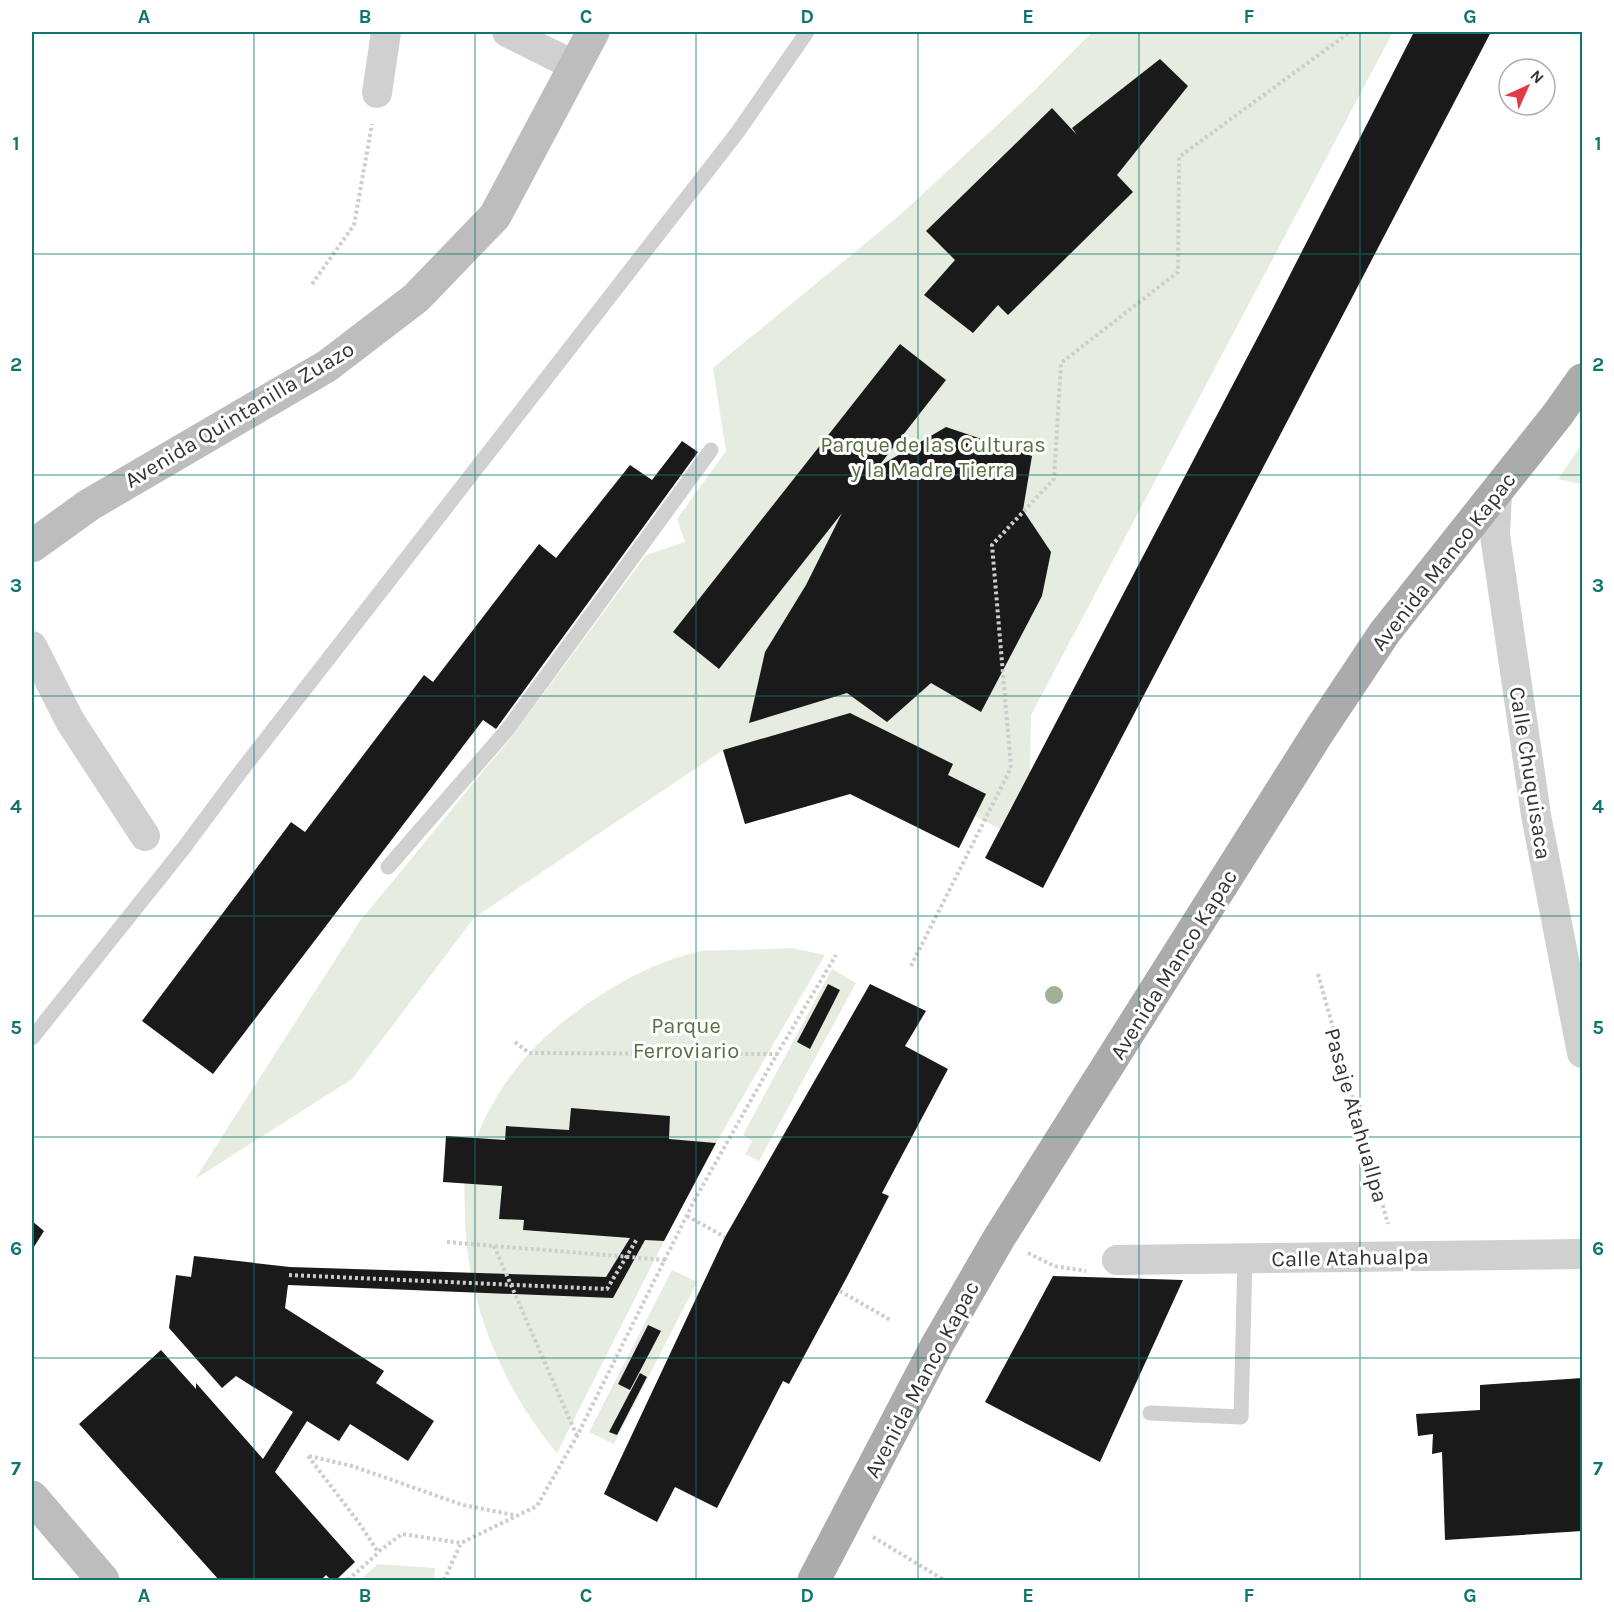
<svg xmlns="http://www.w3.org/2000/svg" width="1614" height="1612" viewBox="0 0 1614 1612" font-family="Karla,sans-serif">
	<style>
		.green { fill: #e6ecdf }
		.building { fill: #1a1a1a }
		.lines { fill: none; stroke-linecap: round; stroke-linejoin: round }
		.path { stroke: #cdcdcd; stroke-width: 4; stroke-dasharray: 3 3; stroke-linecap: butt }
		.service { stroke: #d0d0d0; stroke-width: 15 }
		.minor { stroke: #d0d0d0; stroke-width: 30 }
		.secondary { stroke: #bdbdbd; stroke-width: 33 }
		.primary { stroke: #ababab; stroke-width: 33 }
		.path-bridge { stroke: #cdcdcd; stroke-width: 4; stroke-dasharray: 3 3; stroke-linecap: butt }
		.tree { fill: #a2b095 }
		.grid { fill: none; stroke: #0f766e; stroke-width: 1.5; stroke-opacity: 0.55 }
		.labels { text-anchor: middle; stroke-width: 6; stroke-linejoin: round; paint-order: stroke }
		.street-label { font-size: 22px; fill: #333; stroke: #fff }
		.park-label { font-size: 22px; fill: #56703f; stroke: #fff }
		.neatline { fill: none; stroke: #0f766e; stroke-width: 2 }
		.grid-label { font-size: 20px; text-anchor: middle; font-weight: bold; fill: #0f766e }
	</style>
	<rect width="100%" height="100%" fill="#fff"/>
	<path class="green" d="M1092 32H1393L1031 715 1030 771 1000 829 975 816 959 848 850 794 745 824 723 750 474 918 352 1079 195 1179 360 921 513 735 646 555 685 542 677 519 726 451 713 368 900 215 1036 89Z
		M1582 444V484L1558 479Z
		M792 948 825 955 716 1143 669 1139 670 1116 571 1108 569 1130 506 1126 499 1218 524 1220V1230L664 1241 557 1453C501 1386 466 1301 465 1213 465 1200 463 1185 466 1172 481 1107 521 1051 576 1012 611 986 654 962 697 952 707 949 718 951 728 950 749 950 771 949 792 948Z
		M832 969 856 983 759 1161 745 1154 752 1141 743 1135Z
		M672 1270 697 1282 614 1444 589 1432Z
		M378 1564 435 1568 434 1580H360Z"/>
	<path class="building" d="M1414 32H1491L1043 888 985 858 1273 308Z
		M1160 59 1188 86 1117 175 1133 192 1008 315 998 305 973 333 924 295 955 260 926 231 1052 108 1077 135 1072 128Z
		M900 344 946 380 878 467 946 427 1032 456 1023 510 1051 552 1042 596 981 712 931 683 887 722 847 693 749 723 765 652 806 585 842 513 719 669 673 632Z
		M682 441 698 452 496 729 483 720 213 1074 142 1021 291 822 305 832 424 675 433 682 539 544 556 558 630 465 652 480Z
		M850 713 953 764 948 775 986 794 959 848 850 794 745 824 723 750Z
		M828 984 840 990 810 1049 797 1042Z
		M870 984 926 1011 905 1046 948 1069 882 1193 889 1196 848 1275 789 1384 783 1381 717 1508 675 1487 657 1522 604 1494 725 1237Z
		M571 1108 670 1116 669 1139 716 1143 664 1241 645 1240 613 1298 288 1285 285 1308 384 1371 376 1383 434 1421 408 1461 350 1424 339 1441 307 1421 275 1472 355 1562 336 1580H331L326 1575 321 1580H219L79 1424 161 1350 196 1389V1383L263 1459 293 1412 236 1376 222 1388 169 1328 176 1275 191 1277 194 1256 290 1267 606 1277 630 1238 523 1230 524 1220 499 1219 502 1186 443 1182 446 1136 505 1140 506 1126 569 1130Z
		M32 1221 44 1231 32 1250Z
		M1053 1276 1183 1280 1100 1462 985 1402Z
		M648 1325 661 1331 630 1390 618 1384Z
		M640 1373 647 1377 617 1435 609 1432Z
		M1582 1378V1531L1445 1540 1442 1452 1432 1454 1433 1434 1418 1436 1416 1414 1480 1410V1385Z"/>
	<g class="lines">
		<path class="path" d="M312 284 354 225 372 124
			M911 966 1011 768 992 545 1054 479 1061 363 1178 272 1179 157 1350 32
			M1318 974 1388 1224
			M515 1042 529 1053 777 1054
			M687 1216 725 1237
			M447 1242 666 1260
			M494 1246 577 1436
			M1028 1253 1054 1266 1086 1271
			M840 1291 892 1321
			M308 1456 359 1523 378 1552 402 1534 461 1543 537 1506 577 1436 694 1201 777 1054 836 955
			M309 1456 352 1466 463 1505 514 1515
			M873 1537 944 1580
			M348 1580 378 1553
			M444 1580 461 1543"/>
		<path class="service" d="M388 867 507 730 711 450
			M32 1038 183 849 238 775 737 133 807 32
			M1150 1413 1241 1417 1245 1258"/>
		<path class="minor" d="M507 32 575 66
			M377 93 386 32
			M1497 492 1495 535 1536 815 1582 1053
			M32 646 70 721 145 836
			M1117 1260 1582 1254"/>
		<path class="secondary" d="M32 546 89 505 327 366 416 298 495 216 593 32
			M32 1497 103 1580"/>
		<path class="primary" d="M814 1580 937 1345 999 1238 1321 728 1385 632 1558 414 1582 380"/>
		<path class="path-bridge" d="M289 1275 607 1289 637 1239"/>
	</g>
	<circle class="tree" cx="1054" cy="995" r="9"/>
	<path class="grid" d="M254 32V1580M475 32V1580M696 32V1580M918 32V1580M1139 32V1580M1360 32V1580M32 254H1582M32 475H1582M32 696H1582M32 916H1582M32 1137H1582M32 1358H1582"/>
	<g class="labels">
		<g class="street-label">
			<text transform="translate(239 414) rotate(-31)" y="8">Avenida Quintanilla Zuazo</text>
			<text transform="translate(1443 561) rotate(-52)" y="8">Avenida Manco Kapac</text>
			<text transform="translate(1531 773) rotate(81)" y="8">Calle Chuquisaca</text>
			<text transform="translate(1173 964) rotate(-58)" y="8">Avenida Manco Kapac</text>
			<text transform="translate(1357 1115) rotate(74)" y="8">Pasaje Atahuallpa</text>
			<text transform="translate(1350 1257) rotate(-1)" y="8">Calle Atahualpa</text>
			<text transform="translate(921 1379) rotate(-62)" y="8">Avenida Manco Kapac</text>
		</g>
		<g class="park-label">
			<text x="933" y="452">Parque de las Culturas<tspan x="933" dy="25">y la Madre Tierra</tspan></text>
			<text x="686" y="1033">Parque<tspan x="686" dy="25">Ferroviario</tspan></text>
		</g>
	</g>
	<rect width="1614" height="1612" fill="none" stroke="#ffffff" stroke-width="66"/>
	<g transform="translate(1527 87) rotate(45)"><circle r="28" fill="#ffffff" stroke="#adadad" stroke-width="1.5"/>
	<path d="M0-4.5L10 22L0 15L-10 22Z" fill="#e63946"/>
	<text y="-9" font-size="16" font-weight="bold" text-anchor="middle" fill="#333333">N</text>
	</g>
	<rect x="33" y="33" width="1548" height="1546" class="neatline"/>
	<g class="grid-label">
		<text x="144" y="23">A</text>
		<text x="365" y="23">B</text>
		<text x="586" y="23">C</text>
		<text x="807" y="23">D</text>
		<text x="1028" y="23">E</text>
		<text x="1249" y="23">F</text>
		<text x="1470" y="23">G</text>
		<text x="16" y="150">1</text>
		<text x="1598" y="150">1</text>
		<text x="16" y="371">2</text>
		<text x="1598" y="371">2</text>
		<text x="16" y="592">3</text>
		<text x="1598" y="592">3</text>
		<text x="16" y="813">4</text>
		<text x="1598" y="813">4</text>
		<text x="16" y="1034">5</text>
		<text x="1598" y="1034">5</text>
		<text x="16" y="1255">6</text>
		<text x="1598" y="1255">6</text>
		<text x="16" y="1475">7</text>
		<text x="1598" y="1475">7</text>
		<text x="144" y="1602">A</text>
		<text x="365" y="1602">B</text>
		<text x="586" y="1602">C</text>
		<text x="807" y="1602">D</text>
		<text x="1028" y="1602">E</text>
		<text x="1249" y="1602">F</text>
		<text x="1470" y="1602">G</text>
	</g>
</svg>
